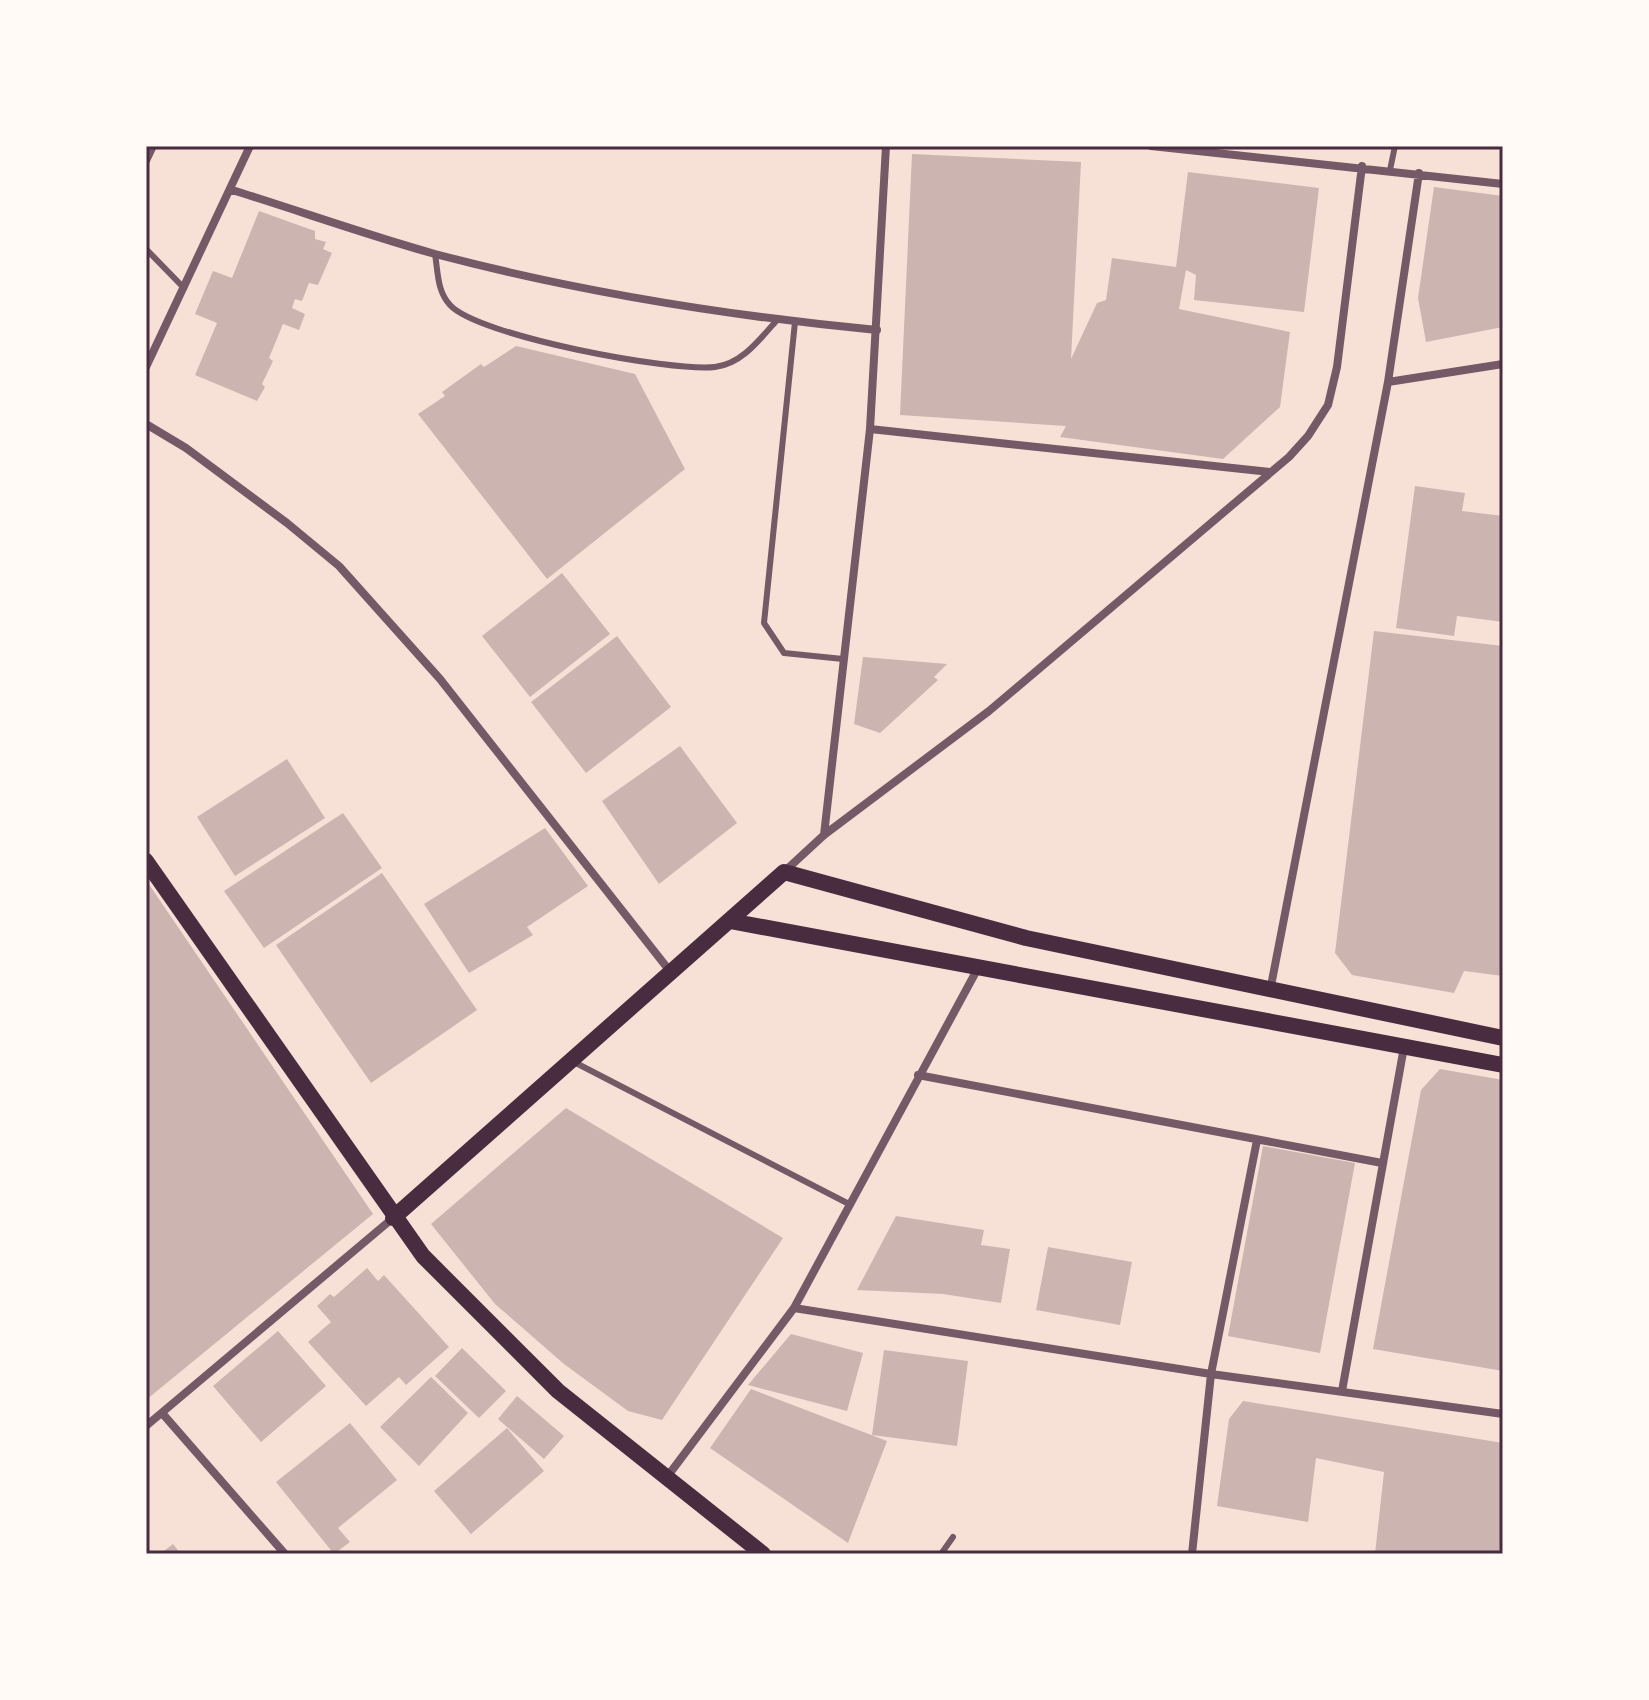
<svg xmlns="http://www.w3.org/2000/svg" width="1649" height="1700" viewBox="0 0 1649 1700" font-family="'Roboto Serif',serif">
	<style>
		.building { fill: #ccb4b1 }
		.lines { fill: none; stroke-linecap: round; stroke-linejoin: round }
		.service { stroke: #755966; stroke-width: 6 }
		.minor { stroke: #755966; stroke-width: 8 }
		.secondary { stroke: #4a2c40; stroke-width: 16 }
		.neatline { fill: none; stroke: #4a2c40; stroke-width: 3 }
	</style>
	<rect width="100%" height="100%" fill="#f7e1d7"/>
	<path class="building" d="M912 154 1081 162 1071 359 1097 303 1106 300 1112 258 1176 267 1188 172 1319 188 1304 312 1194 300 1196 275 1186 270 1179 309 1290 332 1280 407 1223 459 1060 437 1066 426 900 415Z
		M1434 187 1503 196V327L1426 342 1418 298Z
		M259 211 315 231V239L326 242 323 249 332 253 318 285 309 283 302 301 295 299 292 308 305 314 299 330 283 324 269 358 273 361 262 384 265 387 257 401 195 375 217 323 195 314 213 271 232 278Z
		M516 346 635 374 685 469 547 579 418 414 445 396 442 392 481 364 484 367Z
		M1415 486 1465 493 1462 511 1503 516V622L1457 616 1454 636 1396 628Z
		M562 573 610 634 530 697 482 636Z
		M1374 631 1503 646V976L1464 971 1454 993 1352 975 1335 953Z
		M617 636 671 707 586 773 531 702Z
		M863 657 947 664 934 677 938 680 880 733 854 724Z
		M680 746 737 823 659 884 602 801Z
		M287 759 325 818 235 876 197 817Z
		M343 813 382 868 264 948 224 891Z
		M545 828 588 886 527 927 533 935 469 973 424 904Z
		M382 873 477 1010 371 1083 276 945Z
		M146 880 373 1214 146 1400Z
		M1440 1069 1503 1080V1371L1373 1349 1421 1090Z
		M566 1108 783 1238 662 1420 628 1411 564 1364 495 1304 431 1224Z
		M1263 1146 1355 1163 1320 1353 1228 1336Z
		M896 1216 984 1230 981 1245 1010 1249 1001 1303 943 1294 857 1290Z
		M1048 1247 1132 1262 1120 1325 1036 1310Z
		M367 1268 378 1281 384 1275 449 1347 406 1385 399 1377 366 1406 308 1342 331 1322 317 1306 330 1294 334 1297Z
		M278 1331 326 1386 261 1442 213 1386Z
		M791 1334 863 1353 847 1411 748 1385Z
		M462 1348 506 1391 479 1418 435 1376Z
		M884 1350 968 1361 957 1446 872 1435Z
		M431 1377 468 1413 419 1466 380 1427Z
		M751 1389 887 1441 848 1543 710 1448Z
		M517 1396 564 1436 544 1459 498 1419Z
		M1243 1401 1503 1443V1554H1375L1384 1472 1316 1458 1308 1522 1217 1506 1229 1419Z
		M350 1423 397 1480 338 1528 350 1542 334 1554 276 1482Z
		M507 1428 544 1471 471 1534 434 1491Z
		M173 1544 181 1554H160Z"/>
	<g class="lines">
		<path class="service" d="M146 163 154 146
			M1390 170 1395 146
			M146 249 184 288
			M435 254C438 272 437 291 450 305 478 336 671 372 715 367 742 364 760 339 777 320
			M795 322 764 623 784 653 843 659
			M572 1061 849 1204
			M941 1554 953 1537"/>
		<path class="minor" d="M1151 146 1503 184
			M232 190C300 211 367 235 435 254 579 292 729 316 877 330
			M146 367 250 146
			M1388 382 1503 364
			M146 424 186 448 287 523 339 566 440 679 669 970
			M870 429 1270 472
			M824 835 870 429 886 146
			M785 871 824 835 989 711 1289 457 1308 436 1328 405 1337 367 1362 166
			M1270 991 1388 382 1419 173
			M918 1075 1382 1163
			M794 1308 1211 1374 1503 1414
			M1342 1391 1404 1047
			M162 1413 285 1554
			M146 1426 393 1218
			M667 1477 794 1308 978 968
			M1192 1554 1211 1374 1257 1140"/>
		<path class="secondary" d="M146 861 423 1256 558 1391 763 1554
			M730 921 1503 1065
			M393 1218 784 872 1026 938 1503 1038"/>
	</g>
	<rect width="1649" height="1700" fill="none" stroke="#fffaf5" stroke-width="296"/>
	<rect x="148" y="148" width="1353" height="1404" class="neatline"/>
</svg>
